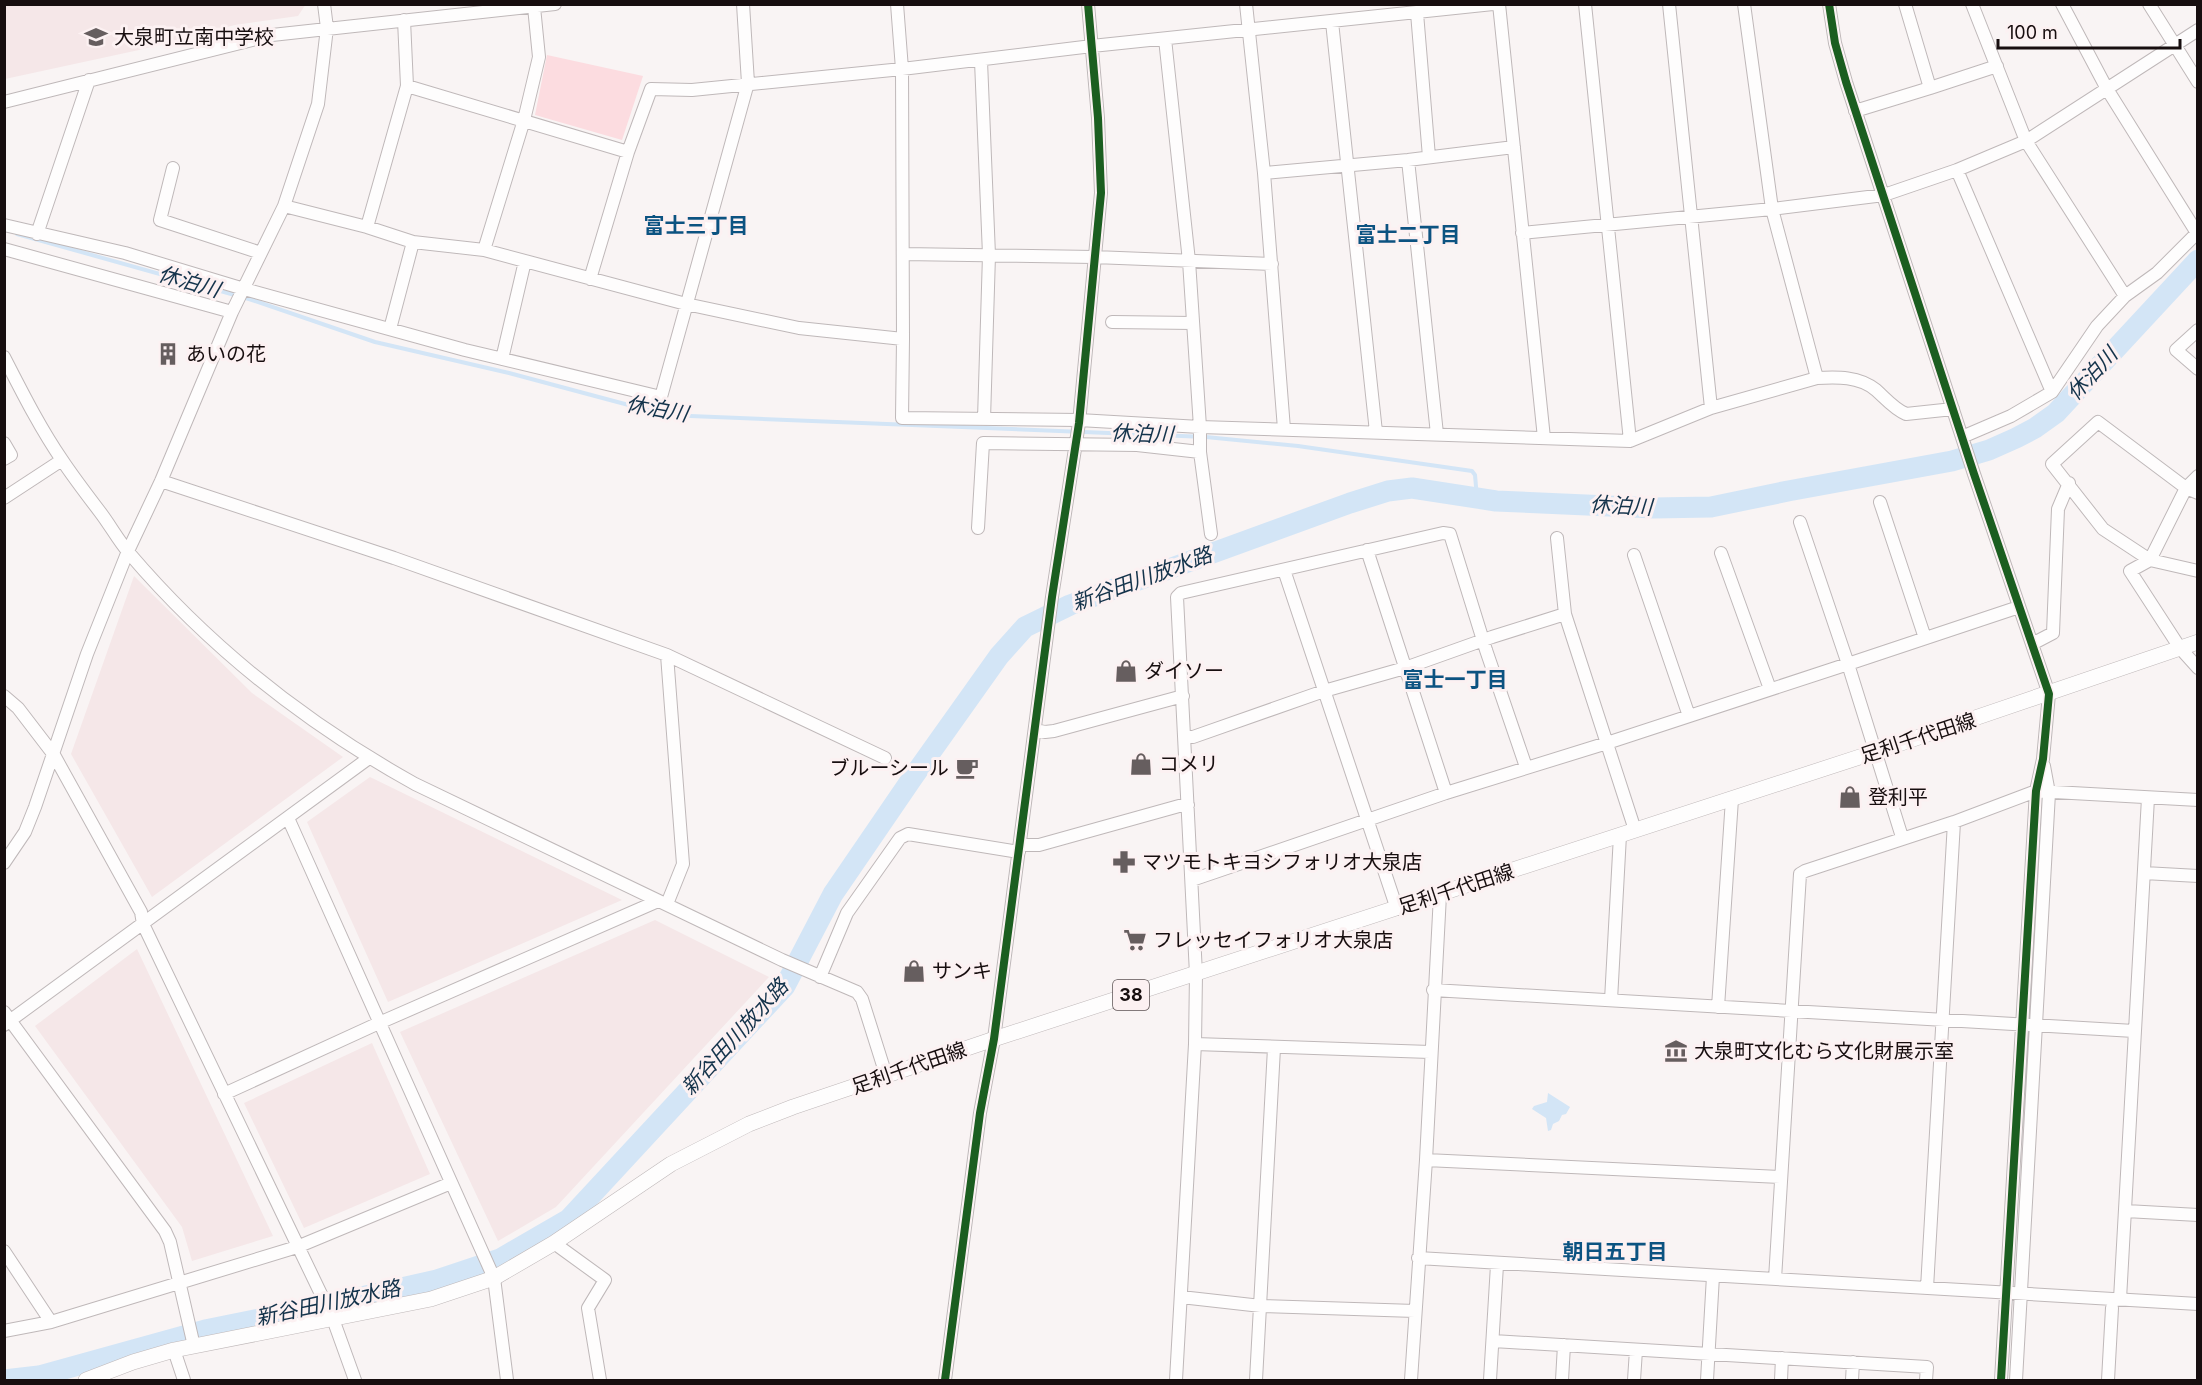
<svg xmlns="http://www.w3.org/2000/svg" width="2202" height="1385" viewBox="0 0 2202 1385" font-family="Inter,'Noto Sans JP',sans-serif">
	<style>
		.built { fill: #f5e7e8 }
		.green { fill: #fcdce0 }
		.water { fill: #d3e5f6 }
		.lines { fill: none; stroke-linecap: round; stroke-linejoin: round }
		.stream { stroke: #d3e5f6; stroke-width: 4 }
		.river { stroke: #d3e5f6; stroke-width: 21 }
		.minor-casing { stroke: #bfb8b9; stroke-width: 14 }
		.major-casing { stroke: #bfb8b9; stroke-width: 16 }
		.minor { stroke: #fefdfd; stroke-width: 12 }
		.major { stroke: #fefdfd; stroke-width: 15 }
		.cycleway-casing { stroke: #fcf1f2; stroke-width: 11 }
		.cycleway { stroke: #1b5e20; stroke-width: 8 }
		.labels { text-anchor: middle; stroke-width: 6; stroke-linejoin: round; paint-order: stroke }
		.shield { fill: #fcf1f2; stroke: #5c5253; stroke-width: 1.5 }
		.shield-label { font-size: 18px; font-weight: bold; fill: #170e0f }
		.poi-label { font-size: 20px; fill: #170e0f; stroke: #fcf1f2; text-anchor: start }
		.street-label { font-size: 20px; fill: #170e0f; stroke: #fcf1f2 }
		.neighbourhood-label { font-size: 21px; font-weight: bold; fill: #0c5381; stroke: #fcf1f2 }
		.water-label { font-size: 21px; font-style: italic; fill: #14334b; stroke: #fcf1f2 }
	</style>
	<rect width="100%" height="100%" fill="#f9f4f4"/>
	<path class="built" d="M306 4 298 16 235 25 139 50 5 79V5Z
		M134 576 252 693 343 757 152 897 71 754Z
		M370 777 622 900 388 1002 307 822Z
		M655 920 769 977 556 1207 498 1241 400 1032Z
		M137 949 273 1236 192 1261 182 1227 35 1026Z
		M372 1043 430 1174 304 1228 244 1103Z"/>
	<path class="green" d="M547 55 643 76 622 140 535 115Z"/>
	<path class="water" d="M1548 1093 1570 1107 1566 1114 1562 1115 1559 1121 1553 1124 1551 1130 1548 1131 1546 1118 1532 1109 1534 1106 1547 1102Z"/>
	<g class="lines">
		<path class="stream" d="M17 234 249 299 375 342 509 373 666 415 1206 437 1298 446 1472 471 1475 475 1477 498"/>
		<path class="river" d="M4 1380 39 1376 205 1330 290 1313 437 1280 500 1259 569 1219 785 986 833 894 913 777 999 656 1025 627 1070 605 1350 503 1388 491 1412 488 1496 501 1654 508 1711 507 1788 491 1952 461 1989 450 2016 438 2035 428 2056 413 2198 260"/>
		<g class="minor-casing">
			<path id="minor" d="M1246 4 1264 173 1284 429
				M1499 4 1544 438
				M1585 4 1630 441
				M1669 4 1711 408
				M1829 4 1835 43 1846 82 1974 474 2049 694 2043 759 2036 791 2001 1380
				M1905 4 1930 88 1997 66
				M1972 4 2026 141 2125 296
				M2062 4 2107 89 2197 233
				M2149 4 2198 82
				M1417 13 1429 157
				M1332 22 1376 432
				M1165 39 1189 261 1200 427V452L1211 534
				M981 61 989 255 984 419
				M407 86 628 152
				M4 102 272 35 555 4
				M1855 111 1930 88
				M1408 160 1437 434
				M173 168 160 220 261 253
				M1957 170 2052 392
				M1264 173 1408 160 1514 147
				M284 206 367 227 413 242 484 250 686 304 799 328 903 339 902 69 897 4
				M4 225 125 253 244 289 465 350 661 397 748 83 743 4
				M367 227 407 86 404 20
				M1522 233 1772 209 1884 195 1957 170 2026 141 2198 30
				M37 234 89 80
				M4 249 232 312
				M484 250 524 120 539 57 534 7
				M903 254 1094 257 1272 264
				M590 279 628 152 651 89 692 90 902 69 1092 46 1493 4
				M1112 322 1193 323
				M390 329 413 242
				M2198 330 2176 350 2198 369
				M903 339 902 418 1079 420 1200 427 1630 441 1711 408 1817 378 1772 209 1744 4
				M4 357C22 392 40 428 62 460 74 478 87 495 100 512 110 525 118 540 129 553 209 647 307 724 415 784L782 960 857 992 862 999 886 1075
				M502 359 525 261
				M1817 378C1837 377 1859 376 1876 390 1886 399 1894 409 1906 414L1953 409
				M1962 437 2011 416 2052 392 2097 326 2125 296 2157 273 2198 232
				M4 443 11 455 4 459
				M2198 476 2186 488 2150 560 2103 529 2052 464 2098 422 2186 488 2198 493
				M161 481 394 558 667 655 885 758
				M4 498 62 460
				M1880 502 1925 638
				M978 528 983 443 1137 445 1200 452
				M1557 538 1565 614
				M1367 550 1446 793
				M1721 553 1770 689
				M1634 555 1689 716
				M2198 571 2150 560 2130 571 2180 648 2198 668
				M1285 573 1397 909
				M2032 644 2053 633 2058 509 2069 483
				M667 655 683 864 667 904
				M4 696 18 708 54 755 141 912 143 924 333 1319 355 1380
				M1035 730 1045 732 1054 731 1183 696
				M1185 737H1193L1324 691 1405 668 1492 637 1565 614 1635 830
				M288 818 494 1278 507 1380
				M1902 837 1848 664 2019 607
				M1020 845H1039L1179 806 1188 805
				M4 863 25 832 35 807 87 654 128 551 161 481 232 312 284 206 318 104 327 28 324 4
				M2144 873 2198 876
				M1192 880 1446 793 1607 743 1848 664 1800 522
				M820 977 847 913 900 838 908 834 1019 852
				M1433 990 2134 1031
				M1611 1000 1620 835
				M1718 1007 1732 799
				M4 1012 165 1231 170 1242 194 1346
				M4 1025 369 758
				M1195 1044 1430 1052
				M224 1094 379 1023 658 901
				M1426 1160 1780 1177
				M2126 1211 2198 1215
				M554 1243 605 1280 588 1308 600 1380
				M4 1251 51 1322
				M1418 1258 2198 1304
				M1775 1279 1800 874 1805 871 1954 822 2036 791 2198 800
				M1927 1288 1954 822
				M1181 1297 1261 1306 1415 1311
				M2120 1299 2148 798
				M4 1331 51 1322 297 1247 451 1183
				M1493 1341 1927 1367 1926 1380
				M174 1350 184 1380
				M945 1380 980 1113 994 1039 1052 597 1079 423 1101 193 1098 118 1088 4
				M1176 1380 1195 1044 1196 974 1177 597 1181 593 1443 533 1450 534 1486 650 1526 767
				M1256 1380 1274 1048
				M1411 1380 1426 1160 1440 895
				M1490 1380 1497 1265
				M1562 1380 1564 1345
				M1634 1380 1636 1350
				M1707 1380 1713 1276
				M1781 1380 1782 1358
				M1852 1380 1853 1362
				M2016 1380 2049 793 2044 766
				M2108 1380 2112 1308"/>
		</g>
		<g class="major-casing">
			<path id="major" d="M86 1380 133 1362 174 1350 431 1299 494 1278 554 1243 671 1164 749 1124 793 1107 994 1039 1875 752 2198 642"/>
		</g>
		<use href="#minor" class="minor"/>
		<use href="#major" class="major"/>
		<g class="cycleway-casing">
			<path id="cycleway" d="M1829 4 1835 43 1846 82 1974 474 2049 694 2043 759 2036 791 2001 1380
				M945 1380 980 1113 994 1039 1052 597 1079 423 1101 193 1098 118 1088 4"/>
		</g>
		<use href="#cycleway" class="cycleway"/>
	</g>
	<defs>
		<g id="school-bare" transform="scale(1.8)"><path d="M0-5L7-2L0 1L-7-2ZM-4 1L0 2.5L4 1V4Q0 6-4 4Z" fill="#665e5f" stroke="#fcf1f2" stroke-width="2.5" paint-order="stroke"/></g>
		<g id="building-bare" transform="scale(1.8)"><path d="M-4-6H4V6H1V3H-1V6H-4ZM-2.5-4.3h1.7v1.8h-1.7ZM.8-4.3h1.7v1.8H.8ZM-2.5-1h1.7V.8h-1.7ZM.8-1h1.7V.8H.8Z" fill="#665e5f" stroke="#fcf1f2" stroke-width="2.5" paint-order="stroke"/></g>
		<g id="shop-bare" transform="scale(1.8)"><path d="M-5-2.5h2.3a2.7 3.5 0 0 1 5.4 0H5L5.5 6h-11ZM-1.5-2.5h3a1.5 2.3 0 0 0-3 0Z" fill="#665e5f" stroke="#fcf1f2" stroke-width="2.5" paint-order="stroke"/></g>
		<g id="cafe-bare" transform="scale(1.8)"><path d="M-5.5-4.5H6V0H3Q3 3.5 0 3.5H-2.5Q-5.5 3.5-5.5 0ZM3-3.2v2h1.7v-2ZM-6 4.5H4V6H-6Z" fill="#665e5f" stroke="#fcf1f2" stroke-width="2.5" paint-order="stroke"/></g>
		<g id="pharmacy-bare" transform="scale(1.8)"><path d="M-2-6h4v4h4v4h-4v4h-4v-4h-4v-4h4Z" fill="#665e5f" stroke="#fcf1f2" stroke-width="2.5" paint-order="stroke"/></g>
		<g id="supermarket-bare" transform="scale(1.8)"><path d="M-6-5.5h2.5l.6 2H6L4.5 2H-2.5L-4.4-4H-6ZM-1.5 3.2a1.3 1.3 0 1 0 .1 0ZM3 3.2a1.3 1.3 0 1 0 .1 0Z" fill="#665e5f" stroke="#fcf1f2" stroke-width="2.5" paint-order="stroke"/></g>
		<g id="museum-bare" transform="scale(1.8)"><path d="M0-6L6-3V-2H-6V-3ZM-5-1h2V3h-2ZM-1-1h2V3h-2ZM3-1h2V3H3ZM-6 4H6V6H-6Z" fill="#665e5f" stroke="#fcf1f2" stroke-width="2.5" paint-order="stroke"/></g>
	</defs>
	<g fill-rule="evenodd">
		<use href="#school-bare" x="96" y="37"/>
		<use href="#building-bare" x="168" y="354"/>
		<use href="#shop-bare" x="1126" y="671"/>
		<use href="#shop-bare" x="1141" y="764"/>
		<use href="#cafe-bare" x="967" y="768"/>
		<use href="#shop-bare" x="1850" y="797"/>
		<use href="#pharmacy-bare" x="1124" y="862"/>
		<use href="#supermarket-bare" x="1135" y="940"/>
		<use href="#shop-bare" x="914" y="971"/>
		<use href="#museum-bare" x="1676" y="1051"/>
	</g>
	<g class="labels">
		<rect class="shield" x="1113" y="980" width="36" height="30" rx="4.5"/>
		<g class="shield-label">
			<text x="1131" y="1001">38</text>
		</g>
		<g class="poi-label">
			<text x="114" y="44">大泉町立南中学校</text>
			<text x="186" y="361">あいの花</text>
			<text x="1144" y="678">ダイソー</text>
			<text x="1159" y="771">コメリ</text>
			<text x="949" y="775" text-anchor="end">ブルーシール</text>
			<text x="1868" y="804">登利平</text>
			<text x="1142" y="869">マツモトキヨシフォリオ大泉店</text>
			<text x="1153" y="947">フレッセイフォリオ大泉店</text>
			<text x="932" y="978">サンキ</text>
			<text x="1694" y="1058">大泉町文化むら文化財展示室</text>
		</g>
		<g class="street-label">
			<text transform="translate(1918 738) rotate(-18)" y="7">足利千代田線</text>
			<text transform="translate(1456 889) rotate(-18)" y="7">足利千代田線</text>
			<text transform="translate(909 1068) rotate(-19)" y="7">足利千代田線</text>
		</g>
		<g class="neighbourhood-label">
			<text x="696" y="233">富士三丁目</text>
			<text x="1408" y="242">富士二丁目</text>
			<text x="1455" y="687">富士一丁目</text>
			<text x="1615" y="1259">朝日五丁目</text>
		</g>
		<g class="water-label">
			<text transform="translate(189 282) rotate(16)" y="7">休泊川</text>
			<text transform="translate(2092 374) rotate(-47)" y="7">休泊川</text>
			<text transform="translate(657 409) rotate(10)" y="7">休泊川</text>
			<text transform="translate(1142 434) rotate(2)" y="7">休泊川</text>
			<text transform="translate(1621 506) rotate(3)" y="7">休泊川</text>
			<text transform="translate(1142 579) rotate(-20)" y="7">新谷田川放水路</text>
			<text transform="translate(735 1037) rotate(-48)" y="7">新谷田川放水路</text>
			<text transform="translate(328 1303) rotate(-12)" y="7">新谷田川放水路</text>
		</g>
	</g>
	<rect width="2202" height="1385" fill="none" stroke="#170e0f" stroke-width="12"/>
	<path d="M1998 39v9h182v-9" fill="none" stroke="#170e0f" stroke-width="3"/>
	<text x="2007" y="39" font-size="18" fill="#170e0f" stroke="#fcf1f2" stroke-width="4.5" paint-order="stroke">100 m</text>
</svg>
